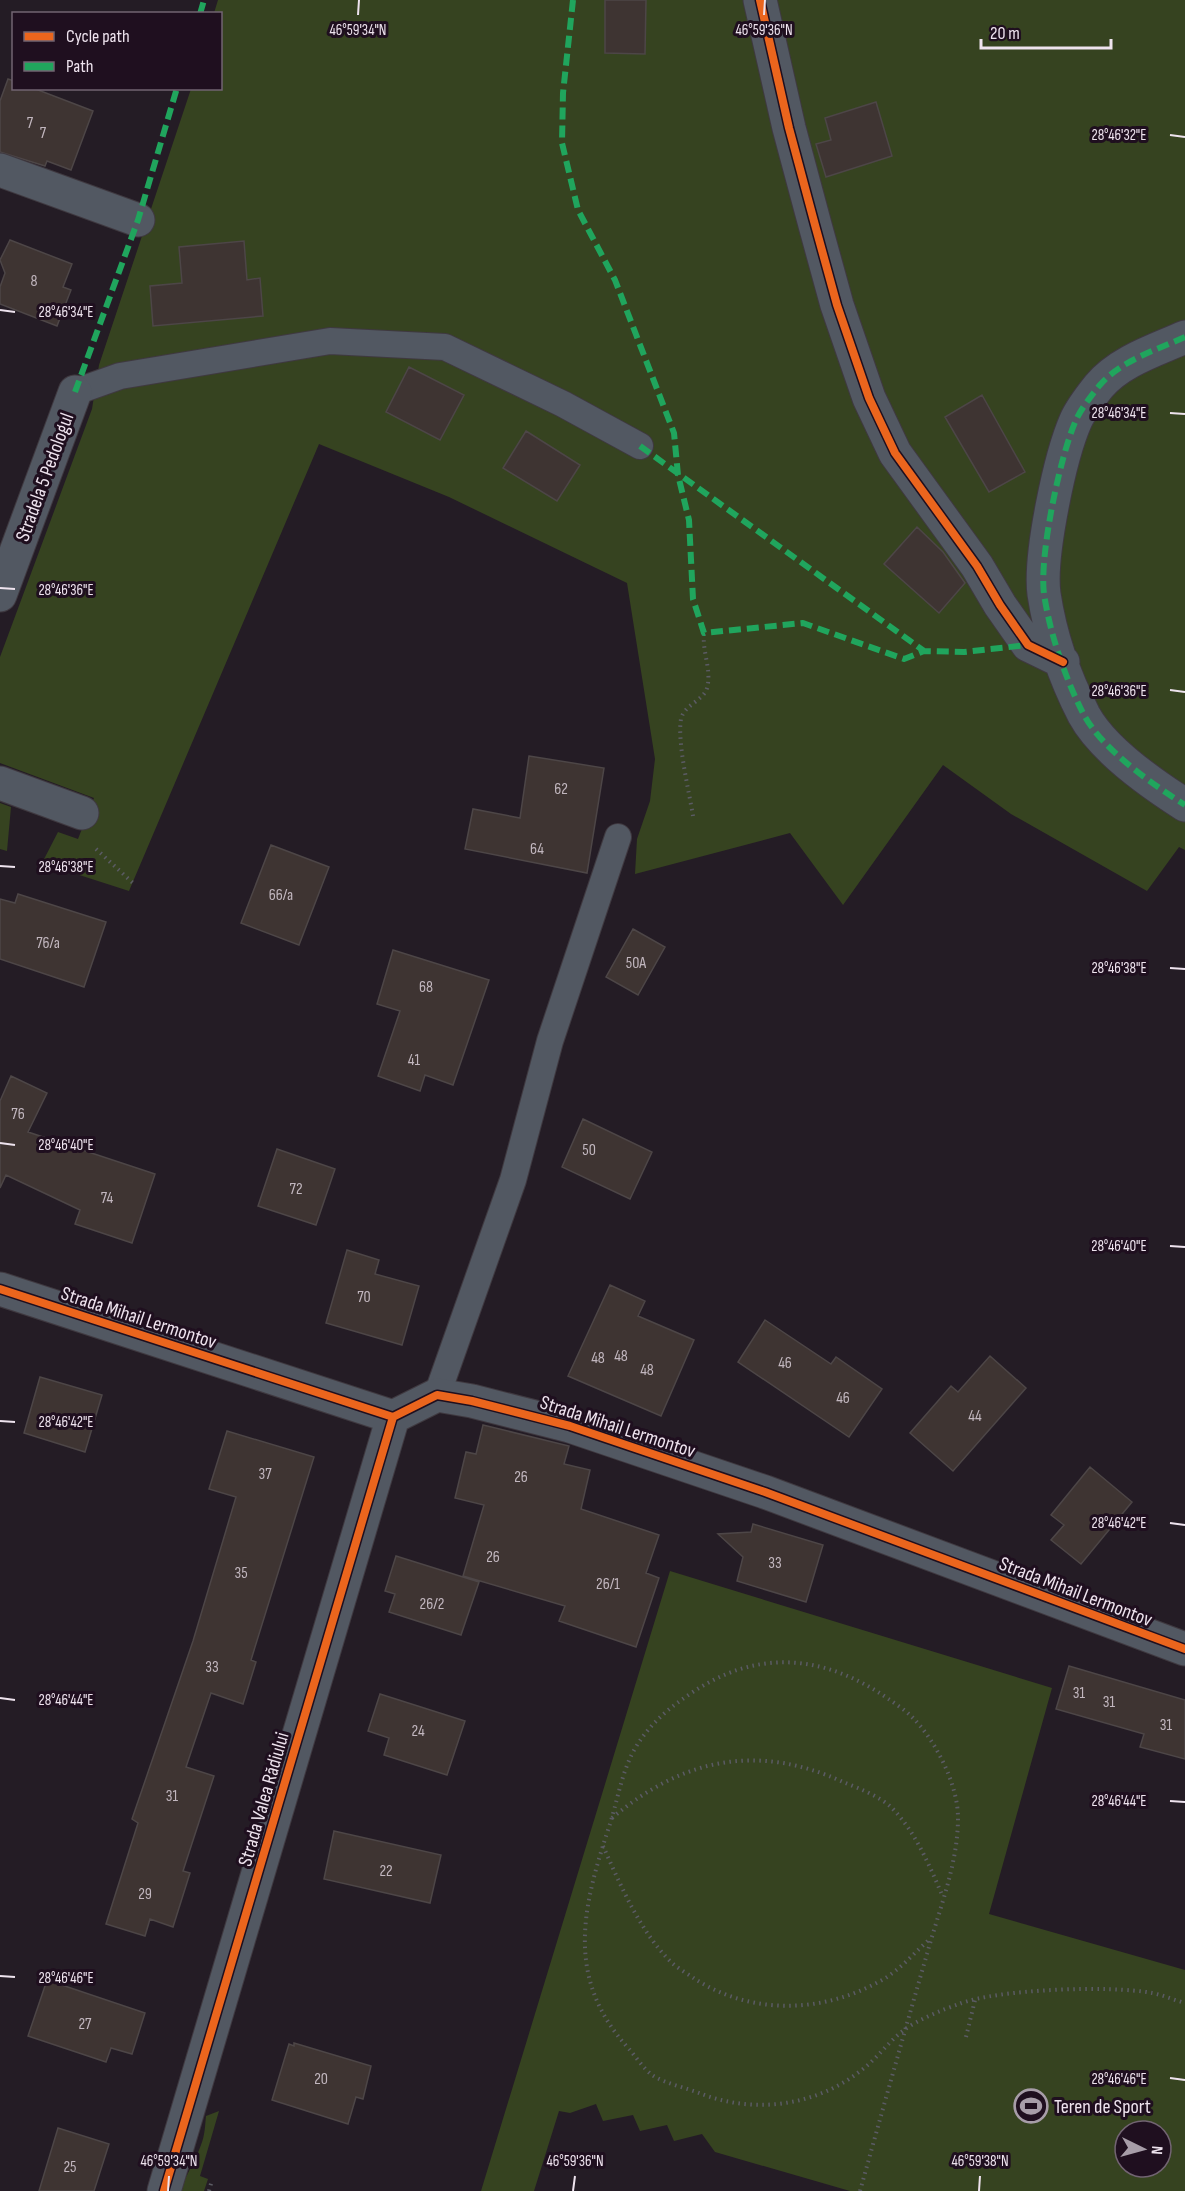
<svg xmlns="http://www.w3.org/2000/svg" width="1185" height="2191" viewBox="0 0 1185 2191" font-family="'Sofia Sans Condensed',sans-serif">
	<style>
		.green { fill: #364320; fill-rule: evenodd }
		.building { fill: #3e3432; stroke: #4d4647; stroke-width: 1.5 }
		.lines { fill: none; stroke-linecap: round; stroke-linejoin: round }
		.service-casing { stroke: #3f3940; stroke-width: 28 }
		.minor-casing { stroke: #3f3940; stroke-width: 35 }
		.path { stroke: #5b5b64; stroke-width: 4; stroke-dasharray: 1.5 4.5; stroke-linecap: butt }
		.service { stroke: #525862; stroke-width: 26 }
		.minor { stroke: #525862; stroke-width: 33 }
		.quiet { stroke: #20a55d; stroke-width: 6; stroke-dasharray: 12 6; stroke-linecap: butt }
		.cycleway-casing { stroke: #1f0f1f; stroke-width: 11 }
		.cycleway { stroke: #eb651d; stroke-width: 8 }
		.ticks { fill: none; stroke: #eee3ee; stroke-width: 2 }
		.labels { text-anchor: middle; stroke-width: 6; stroke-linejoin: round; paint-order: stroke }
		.number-label { font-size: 16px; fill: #c2b7bf }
		.street-label { font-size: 20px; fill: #eee3ee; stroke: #1f0f1f }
		.poi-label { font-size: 20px; fill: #eee3ee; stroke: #1f0f1f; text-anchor: start }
		.ticks-label { font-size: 15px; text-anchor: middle; fill: #eee3ee; stroke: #1f0f1f; stroke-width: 6; stroke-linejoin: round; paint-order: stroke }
	</style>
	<rect width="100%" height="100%" fill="#241c25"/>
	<path class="green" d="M218 0H1185V850L1179 847 1147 891 1011 814 943 765 843 905 790 833 635 874 637 839 650 801 655 759 627 583 449 497 319 444 129 891 42 863 58 832 78 839 94 798 0 763V657L92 409 99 365 191 89 220 88V14L214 13Z
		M0 803 11 807 7 851 0 849Z
		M670 1571 1052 1688 989 1914 1185 1970V2191H850L715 2152 702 2134 674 2141 667 2125 640 2131 633 2115 603 2121 596 2104 570 2113 559 2111 534 2191H481ZM1125 2131H1161V2167H1125Z
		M219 2111 200 2176 208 2179 204 2191H180C186 2175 195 2161 201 2145 205 2135 205 2126 206 2116Z"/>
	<path class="building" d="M605 0H646L645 54 605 53Z
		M8 79 14 81V88H33L93 111 71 170 47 161 45 166 0 152V101Z
		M876 102 892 156 826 177 816 144 831 140 825 118Z
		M10 240 72 264 63 287 71 290 57 326 0 304V287L5 273 0 260Z
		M244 241 247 280 260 278 263 316 153 326 150 286 182 283 179 247Z
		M409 367 464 395 440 440 386 412Z
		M982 395 1025 472 989 492 945 417Z
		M526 431 580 465 557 501 503 468Z
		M917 527 943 552 965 583 939 613 884 564Z
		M529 756 604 768 587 873 465 849 473 809 520 818Z
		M271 845 329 867 299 945 241 923Z
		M18 894 106 922 84 987 0 959V899L15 903Z
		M633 929 665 947 638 995 606 977Z
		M393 950 489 980 453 1085 425 1075 420 1091 378 1076 400 1011 377 1004Z
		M11 1076 47 1093 28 1132 155 1174 132 1243 75 1224 80 1210 6 1175 0 1188V1101Z
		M583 1119 652 1152 630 1199 562 1167Z
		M277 1149 335 1169 316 1225 258 1206Z
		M347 1250 379 1260 375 1274 419 1286 402 1345 326 1323Z
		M610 1285 645 1301 638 1316 694 1340 661 1416 568 1376Z
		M765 1320 831 1364 836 1357 882 1389 849 1437 738 1362Z
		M990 1356 1026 1388 953 1471 910 1433 951 1386 958 1392Z
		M40 1377 102 1395 85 1452 24 1433Z
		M483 1425 569 1446 564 1464 590 1470 581 1509 659 1535 646 1573 659 1578 636 1647 559 1621 565 1606 463 1576 484 1505 455 1498 466 1452 476 1454Z
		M227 1431 314 1457 251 1660 256 1662 243 1704 211 1693 186 1767 214 1776 183 1871 190 1873 173 1927 150 1919 145 1936 106 1924 138 1823 132 1819 193 1641 236 1497 209 1489Z
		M1090 1467 1132 1502 1081 1564 1051 1540 1064 1525 1051 1515Z
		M753 1524 823 1545 806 1602 737 1581 743 1557 718 1534 751 1532Z
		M396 1556 479 1582 461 1635 389 1612 395 1594 385 1591Z
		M1069 1666 1185 1700V1759L1140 1747 1144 1734 1056 1709Z
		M380 1694 465 1721 447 1775 384 1755 389 1738 368 1731Z
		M334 1831 441 1855 430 1903 324 1879Z
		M47 1980 145 2013 132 2054 111 2048 106 2062 28 2036Z
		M294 2043 371 2066 363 2099 356 2097 348 2124 272 2100 289 2044 294 2046Z
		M58 2128 109 2144 94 2191H39Z"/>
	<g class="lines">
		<g class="service-casing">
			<path id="service" d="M75 392 120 376 330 341 445 347 563 404 640 446
				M437 1395 513 1180 550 1041 618 837"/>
		</g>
		<g class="minor-casing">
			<path id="minor" d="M760 0 789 128 815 225 837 305 869 398 895 453 977 566 1000 605 1028 645 1063 662
				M0 170 138 220
				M1185 337C1156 350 1120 361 1099 386 1091 396 1081 409 1076 420 1060 456 1039 556 1044 594 1050 634 1065 678 1084 715 1103 750 1152 784 1185 805
				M0 595 75 392
				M0 783 82 813
				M0 1289 393 1417 437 1395 472 1401 570 1426 765 1492 1185 1649
				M164 2191 393 1417"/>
		</g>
		<path class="path" d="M693 816C689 791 677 742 681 719 684 705 704 700 707 688 712 670 702 652 704 633
			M96 849 133 883
			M612 1818C683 1758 758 1743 843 1782 858 1788 879 1796 891 1807 916 1832 929 1865 943 1897
			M603 1846C621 1886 640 1932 672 1963 679 1969 688 1974 695 1979 753 2016 824 2013 882 1980 900 1970 916 1951 931 1938
			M966 2037 975 2000
			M209 2191 212 2180
			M860 2191C882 2112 904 2033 927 1954 939 1910 958 1864 958 1818 958 1784 935 1739 911 1716 905 1710 897 1705 890 1700 823 1653 755 1648 687 1696 665 1711 646 1728 633 1752 621 1775 617 1803 609 1827 582 1909 565 1979 629 2049 636 2057 644 2069 652 2075 666 2084 687 2088 702 2094 754 2114 815 2106 859 2072 876 2060 888 2042 904 2030 919 2019 942 2010 959 2004 997 1989 1111 1985 1152 1993 1163 1995 1174 2000 1185 2003"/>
		<use href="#service" class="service"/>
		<use href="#minor" class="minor"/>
		<path class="quiet" d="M573 0 563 93 562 143 578 210 615 280 674 433 678 475 689 520 693 599 704 633 803 623 904 659 924 651 964 652 1028 645
			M200 14 204 0
			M1185 337C1156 350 1120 361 1099 386 1091 396 1081 409 1076 420 1060 456 1039 556 1044 594 1050 634 1065 678 1084 715 1103 750 1152 784 1185 805
			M75 392 138 220 177 88
			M640 446 924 651"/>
		<g class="cycleway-casing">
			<path id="cycleway" d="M760 0 789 128 815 225 837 305 869 398 895 453 977 566 1000 605 1028 645 1063 662
				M0 1289 393 1417 437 1395 472 1401 570 1426 765 1492 1185 1649
				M164 2191 393 1417"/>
		</g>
		<use href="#cycleway" class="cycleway"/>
	</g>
	<path class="ticks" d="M358 15 359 0M764 15 765 0M1170 135 1185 137M0 310 15 312M1170 413 1185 414M0 588 15 589M1170 690 1185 692M0 866 15 867M1170 968 1185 969M0 1143 15 1145M1170 1246 1185 1247M0 1421 15 1422M1170 1523 1185 1525M0 1698 15 1700M1170 1801 1185 1802M0 1976 15 1977M1170 2078 1185 2080M168 2191 169 2176M573 2191 575 2176M979 2191 980 2176"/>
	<defs>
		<g id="stadium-ring" transform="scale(1.725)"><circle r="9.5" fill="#1f0f1f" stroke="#a79da8" stroke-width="1.5"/><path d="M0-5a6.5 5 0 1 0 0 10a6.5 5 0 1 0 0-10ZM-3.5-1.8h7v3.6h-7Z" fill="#a79da8"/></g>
	</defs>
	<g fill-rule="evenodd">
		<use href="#stadium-ring" x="1031" y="2106"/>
	</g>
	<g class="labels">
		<g class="number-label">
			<text x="30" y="128">7</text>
			<text x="43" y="138">7</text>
			<text x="34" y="286">8</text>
			<text x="561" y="794">62</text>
			<text x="537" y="854">64</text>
			<text x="281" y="900">66/a</text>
			<text x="48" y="948">76/a</text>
			<text x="636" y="968">50A</text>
			<text x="426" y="992">68</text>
			<text x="414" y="1065">41</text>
			<text x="18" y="1119">76</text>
			<text x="589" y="1155">50</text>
			<text x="296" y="1194">72</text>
			<text x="107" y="1203">74</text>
			<text x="364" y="1302">70</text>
			<text x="621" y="1361">48</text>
			<text x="598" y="1363">48</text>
			<text x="785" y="1368">46</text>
			<text x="647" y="1375">48</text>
			<text x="843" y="1403">46</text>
			<text x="975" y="1421">44</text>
			<text x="265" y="1479">37</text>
			<text x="521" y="1482">26</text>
			<text x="493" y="1562">26</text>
			<text x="775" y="1568">33</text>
			<text x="241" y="1578">35</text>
			<text x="608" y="1589">26/1</text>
			<text x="432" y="1609">26/2</text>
			<text x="212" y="1672">33</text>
			<text x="1079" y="1698">31</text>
			<text x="1109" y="1707">31</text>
			<text x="1166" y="1730">31</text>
			<text x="418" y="1736">24</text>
			<text x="172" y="1801">31</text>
			<text x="386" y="1876">22</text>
			<text x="145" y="1899">29</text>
			<text x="85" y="2029">27</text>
			<text x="321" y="2084">20</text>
			<text x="70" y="2172">25</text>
		</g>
		<g class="street-label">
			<text transform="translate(44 477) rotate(-70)" y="7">Stradela 5 Pedologul</text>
			<text transform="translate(139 1317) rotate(18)" y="7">Strada Mihail Lermontov</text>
			<text transform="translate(618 1426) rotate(18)" y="7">Strada Mihail Lermontov</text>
			<text transform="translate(1076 1591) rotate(21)" y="7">Strada Mihail Lermontov</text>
			<text transform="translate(263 1799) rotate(-74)" y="7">Strada Valea Rădiului</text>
		</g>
		<g class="poi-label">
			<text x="1054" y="2113">Teren de Sport</text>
		</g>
	</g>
	<g class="ticks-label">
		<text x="358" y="35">46°59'34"N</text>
		<text x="764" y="35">46°59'36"N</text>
		<text x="1119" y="140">28°46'32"E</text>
		<text x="66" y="317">28°46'34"E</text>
		<text x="1119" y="418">28°46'34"E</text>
		<text x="66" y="595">28°46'36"E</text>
		<text x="1119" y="696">28°46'36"E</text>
		<text x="66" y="872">28°46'38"E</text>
		<text x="1119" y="973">28°46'38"E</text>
		<text x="66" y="1150">28°46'40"E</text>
		<text x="1119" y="1251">28°46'40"E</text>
		<text x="66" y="1427">28°46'42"E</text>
		<text x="1119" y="1528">28°46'42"E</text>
		<text x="66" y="1705">28°46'44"E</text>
		<text x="1119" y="1806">28°46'44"E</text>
		<text x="66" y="1983">28°46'46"E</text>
		<text x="1119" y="2084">28°46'46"E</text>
		<text x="169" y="2166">46°59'34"N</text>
		<text x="575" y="2166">46°59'36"N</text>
		<text x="980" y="2166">46°59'38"N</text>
	</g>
	<rect x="12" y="12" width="210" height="78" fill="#1f0f1f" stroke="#726472" stroke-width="1.5"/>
	<rect x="24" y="32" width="30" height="9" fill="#eb651d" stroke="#726472" stroke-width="1.5"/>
	<text x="66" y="42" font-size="18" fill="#eee3ee">Cycle path</text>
	<rect x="24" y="62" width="30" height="9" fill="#20a55d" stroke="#726472" stroke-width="1.5"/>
	<text x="66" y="72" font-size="18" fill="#eee3ee">Path</text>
	<g transform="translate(1143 2149) rotate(95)"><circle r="28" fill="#1f0f1f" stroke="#726472" stroke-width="1.5"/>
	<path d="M0-4.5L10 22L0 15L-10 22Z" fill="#a79da8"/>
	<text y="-9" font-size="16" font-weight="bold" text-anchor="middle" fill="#eee3ee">N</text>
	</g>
	<path d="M981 39v9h130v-9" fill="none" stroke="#eee3ee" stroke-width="3"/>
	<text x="990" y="39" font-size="18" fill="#eee3ee" stroke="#1f0f1f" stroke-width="4.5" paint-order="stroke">20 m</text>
</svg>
